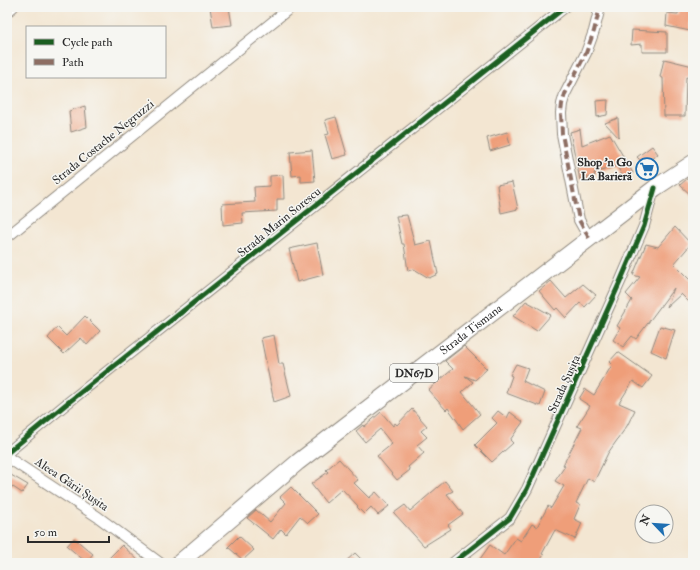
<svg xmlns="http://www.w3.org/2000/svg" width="700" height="570" viewBox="0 0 700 570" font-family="'IM FELL Double Pica',serif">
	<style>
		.building { fill: #ef9e79 }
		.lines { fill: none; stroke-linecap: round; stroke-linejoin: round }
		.minor-casing { stroke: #8f887e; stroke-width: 12 }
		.primary-casing { stroke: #8f887e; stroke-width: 18 }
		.minor { stroke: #fff; stroke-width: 10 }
		.primary { stroke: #fff; stroke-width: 16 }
		.quiet { stroke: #8d6e63; stroke-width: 4; stroke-dasharray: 8 4; stroke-linecap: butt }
		.cycleway-casing { stroke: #f6f6f2; stroke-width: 8 }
		.cycleway { stroke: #1b5e20; stroke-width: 5 }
		.labels { text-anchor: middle; stroke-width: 3; stroke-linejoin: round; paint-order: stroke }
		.shield { fill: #f6f6f2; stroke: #686867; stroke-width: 1 }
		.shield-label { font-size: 11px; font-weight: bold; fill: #2b2b2b }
		.street-label { font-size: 12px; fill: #2b2b2b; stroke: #f6f6f2 }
		.poi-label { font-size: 12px; font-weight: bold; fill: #2b2b2b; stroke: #f6f6f2; text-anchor: end }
	</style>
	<rect width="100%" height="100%" fill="#f6f6f2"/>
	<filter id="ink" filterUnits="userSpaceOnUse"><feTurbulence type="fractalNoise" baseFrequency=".025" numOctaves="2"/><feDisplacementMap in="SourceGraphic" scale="8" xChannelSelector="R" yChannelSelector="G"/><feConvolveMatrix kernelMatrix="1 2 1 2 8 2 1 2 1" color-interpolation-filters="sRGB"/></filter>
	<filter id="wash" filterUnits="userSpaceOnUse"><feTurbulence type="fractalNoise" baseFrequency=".012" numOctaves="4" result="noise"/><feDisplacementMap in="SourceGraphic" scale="16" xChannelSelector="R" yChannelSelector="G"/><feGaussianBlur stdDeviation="0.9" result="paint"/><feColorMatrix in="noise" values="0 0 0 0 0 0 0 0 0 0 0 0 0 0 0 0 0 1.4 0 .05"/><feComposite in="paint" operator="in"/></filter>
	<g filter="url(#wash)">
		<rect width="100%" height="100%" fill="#f3e6d2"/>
		<g id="blocks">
			<path class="building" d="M210 7H229L232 25 213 27Z
				M679 7H693L690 31 666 26 667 13 678 14Z
				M632 30 667 32V52H642V44L631 45Z
				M664 59 693 66V79L686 77 685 116H664L663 78 660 77Z
				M608 100 607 115 597 117 596 101Z
				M85 106 87 127 71 132 69 111Z
				M336 117 347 155 332 159 325 135 329 134 325 120Z
				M618 118 619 138 605 123Z
				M580 129 582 145 610 134 633 173 624 179 617 166 594 173 595 176 580 180 570 132Z
				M507 132 510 145 490 151 487 138Z
				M652 146 658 154 644 164 637 157Z
				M312 150 315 181 301 182V175L292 176 290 152Z
				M283 175 284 199H277V211L242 213 243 223 223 225 222 204 255 202 254 187 270 186V176Z
				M688 178 693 183V197L680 185Z
				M512 182 518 209 501 213 497 185Z
				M407 215 415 245 431 241 438 274 429 278 414 269 408 271 404 244H402L396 216Z
				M675 227 691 244 674 264 693 283V306L681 294 667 307 674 288 636 339 632 336 623 347 613 340 620 328 617 326 632 300 626 294 640 277 633 275 646 244 658 247Z
				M317 243 323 275 297 282 289 249Z
				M551 281 566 298 583 284 596 295 585 307 580 303 566 318 557 308 555 310 539 291Z
				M526 301 551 315 537 331 513 316Z
				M85 316 100 331 87 345 81 338 64 354 48 338 57 327 66 336Z
				M660 326 675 330 666 358 651 351Z
				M274 335 279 364H283L291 396 274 402 261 338Z
				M464 346 487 369 475 380 465 376 473 382 462 392 480 414 463 429 448 408 446 410 428 390 453 369 445 361Z
				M618 352 652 376 643 388 633 381 619 403 635 410 627 426 608 453 594 482 588 478 576 503 580 505 574 519 582 523 575 539 555 530 542 554 544 555 538 563H477L490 545 504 555 516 538 521 541 532 524 537 527 548 506 551 508 564 486 555 481 565 466 563 465 582 428 577 426 590 406 579 399 585 389 594 395 612 365 609 362Z
				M516 364 528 368 523 381 545 392 540 406 506 393 512 376 510 375Z
				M412 409 427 426 421 431 427 437 417 445 424 453 408 467 410 470 397 480 377 456 392 444 380 429 365 442 356 431 363 425 364 427 381 412 393 426 395 423 397 425Z
				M498 411 507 418 510 412 523 422 510 440 513 443 492 462 475 445 497 423 492 418Z
				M339 459 358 480 354 483 369 498 376 492 389 506 378 515 371 507 364 514 357 507 358 506 342 489 326 503 311 484 328 472 326 470Z
				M11 475 28 485 22 493 7 483Z
				M445 481 453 491 447 494 463 514 448 525 451 529 424 546 394 513 405 505 410 511Z
				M291 487 318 514 308 523 300 516 286 534 281 529 273 539 247 518 256 510 270 522 286 503 280 497Z
				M239 536 254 550 243 560 228 547Z
				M74 538 93 554 86 562 67 546Z
				M122 545 141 563H112L108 559Z
				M355 553 365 563H344Z"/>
		</g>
	</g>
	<g filter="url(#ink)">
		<use href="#blocks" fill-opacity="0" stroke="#8f887e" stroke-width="1"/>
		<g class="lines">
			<g class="minor-casing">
				<path id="minor" d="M7 12 13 7
					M7 237 291 7
					M589 238 579 220 562 134 561 113 562 104 565 94 586 53 594 31 600 7
					M7 453 65 405 565 7
					M7 457 98 517 160 563
					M453 563 510 518 527 489 620 282 644 226 654 189"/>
			</g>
			<g class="primary-casing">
				<g id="primary">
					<path id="s1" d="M179 563 298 462 655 188 693 163"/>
				</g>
			</g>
			<use href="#minor" class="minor"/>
			<use href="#primary" class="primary"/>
			<path class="quiet" d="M589 238 579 220 562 134 561 113 562 104 565 94 586 53 594 31 600 7"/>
			<g class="cycleway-casing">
				<path id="cycleway" d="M7 453 65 405 565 7
					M453 563 510 518 527 489 620 282 644 226 655 188"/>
			</g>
			<use href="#cycleway" class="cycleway"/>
		</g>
	</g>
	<defs>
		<g id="supermarket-ring" transform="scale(1.15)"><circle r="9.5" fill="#f6f6f2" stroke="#1f6fb2" stroke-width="1.5"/><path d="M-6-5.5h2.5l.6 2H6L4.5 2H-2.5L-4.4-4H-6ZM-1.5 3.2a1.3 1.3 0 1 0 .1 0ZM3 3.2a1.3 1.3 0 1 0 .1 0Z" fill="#1f6fb2"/></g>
	</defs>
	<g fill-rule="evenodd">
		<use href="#supermarket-ring" x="647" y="169"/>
	</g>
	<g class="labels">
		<rect class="shield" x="390" y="364" width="48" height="18" rx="3"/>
		<g class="shield-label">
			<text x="414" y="377">DN67D</text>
		</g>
		<g class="street-label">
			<text transform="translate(103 142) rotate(-39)" y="4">Strada Costache Negruzzi</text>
			<text transform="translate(279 222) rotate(-39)" y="4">Strada Marin Sorescu</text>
			<text dy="4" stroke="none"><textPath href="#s1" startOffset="374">Strada Tismana</textPath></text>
			<text transform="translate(564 384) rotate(-66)" y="4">Strada Șușița</text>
			<text transform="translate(72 484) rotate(34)" y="4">Aleea Gării Șușita</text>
		</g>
		<g class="poi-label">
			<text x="632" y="166">Shop 'n Go<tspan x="632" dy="14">La Barieră</tspan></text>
		</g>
	</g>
	<rect width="700" height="570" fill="none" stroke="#f6f6f2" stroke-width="24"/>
	<rect x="26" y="26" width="140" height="52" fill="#f6f6f2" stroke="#a5a5a2"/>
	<rect x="34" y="39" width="20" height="6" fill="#1b5e20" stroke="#a5a5a2"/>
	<text x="62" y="46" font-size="12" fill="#2b2b2b">Cycle path</text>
	<rect x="34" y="59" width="20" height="6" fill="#8d6e63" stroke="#a5a5a2"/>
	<text x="62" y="66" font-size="12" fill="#2b2b2b">Path</text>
	<g transform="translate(654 524) rotate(295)"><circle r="19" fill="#f6f6f2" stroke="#a5a5a2"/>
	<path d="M0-3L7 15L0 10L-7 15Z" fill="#1f6fb2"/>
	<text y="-6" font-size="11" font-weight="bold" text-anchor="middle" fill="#2b2b2b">N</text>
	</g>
	<path d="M28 536v6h81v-6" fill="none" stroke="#2b2b2b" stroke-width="2"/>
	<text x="34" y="536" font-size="12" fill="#2b2b2b" stroke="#f6f6f2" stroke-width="3" paint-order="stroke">50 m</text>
</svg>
